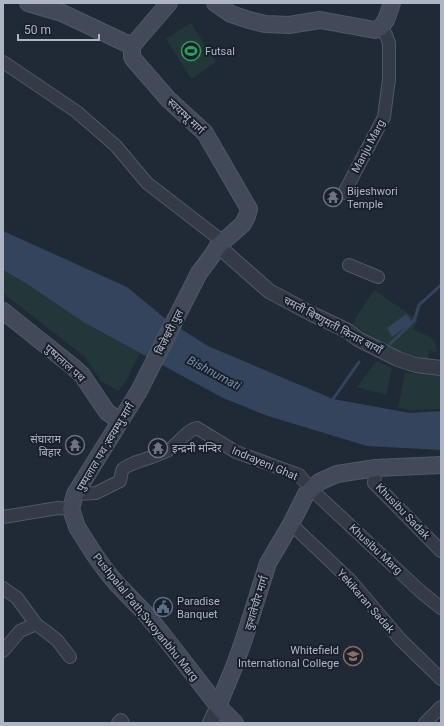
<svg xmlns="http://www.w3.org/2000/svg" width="444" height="726" viewBox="0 0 444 726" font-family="Roboto,'Noto Sans Devanagari',sans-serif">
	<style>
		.green { fill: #233638 }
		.water { fill: #34445d }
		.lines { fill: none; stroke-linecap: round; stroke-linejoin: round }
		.stream { stroke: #34445d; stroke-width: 3 }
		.minor-casing { stroke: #515865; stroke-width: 14 }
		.tertiary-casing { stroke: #515865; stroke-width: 16 }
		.secondary-casing { stroke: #515865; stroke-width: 18 }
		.minor { stroke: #343b47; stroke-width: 12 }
		.tertiary { stroke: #343b47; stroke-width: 14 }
		.secondary { stroke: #424a5a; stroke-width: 16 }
		.labels { text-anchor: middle; stroke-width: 4; stroke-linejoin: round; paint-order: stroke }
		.poi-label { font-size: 11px; fill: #aeb5c4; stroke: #19202b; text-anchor: start }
		.street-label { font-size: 11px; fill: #aeb5c4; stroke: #19202b }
		.water-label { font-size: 12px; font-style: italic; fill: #768cab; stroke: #19202b }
	</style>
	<rect width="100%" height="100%" fill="#202936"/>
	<path class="green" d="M191 23 216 62 191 79 166 39Z
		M3 270 27 284 83 322 140 353 126 381 118 391 101 381 85 357 3 293Z
		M374 290 418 320 413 329 428 336 435 341 437 352 429 351 428 360 404 352 390 350 373 337 356 327 354 324 355 319Z
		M376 361 392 368 386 395 357 387Z
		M405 373 441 374V409L412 410 398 408Z"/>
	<path class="water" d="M3 231 127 287 167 320 208 346 333 399 410 413 441 411V450L367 446 268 416 223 398 83 322 27 284 3 270Z
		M406 314 413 322 392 337 387 328Z"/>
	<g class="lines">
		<path class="stream" d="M390 344 414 321 419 305 441 285
			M333 399 359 362"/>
		<g class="minor-casing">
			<path id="minor" d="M3 62 12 68 77 112 116 146 147 183 222 241
				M344 193 384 117 389 79V43L386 35 381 27
				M349 265 378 277
				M376 468 374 483 441 551
				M75 494 96 493 120 481C121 478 121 472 123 469 128 463 160 456 170 449 178 444 187 430 197 428L236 452 299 475 311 489 420 591 441 608
				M3 517 58 508 71 509
				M291 524 350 580 400 639 441 679
				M3 588 17 598 36 624 57 640 70 657
				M3 651 20 631 36 624
				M118 723 121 720 123 723
				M425 723 441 707"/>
		</g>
		<g class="tertiary-casing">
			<path id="tertiary" d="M218 246 269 291 312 314 348 331 358 339 398 359 416 365 441 368
				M210 723 218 706"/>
		</g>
		<g class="secondary-casing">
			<path id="secondary" d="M28 3 62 13 132 46
				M169 3 132 46V57L135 61 168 99 205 133 249 209 247 216 243 224 218 246 211 257 199 273 139 391 75 494 71 509 77 527 94 554 107 572 117 584 145 613 159 630 218 706 235 723
				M215 3 231 14 249 20 265 24 289 25 320 20 375 30 381 27 386 20 392 3
				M3 311 72 366 82 375 107 412 120 421
				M218 706 234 667 244 639 268 563 291 524 306 494 319 482 337 474 376 468 441 465"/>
		</g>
		<use href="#minor" class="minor"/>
		<use href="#tertiary" class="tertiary"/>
		<use href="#secondary" class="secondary"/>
	</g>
	<defs>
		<g id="stadium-ring" transform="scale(1)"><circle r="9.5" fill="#19202b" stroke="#2e9e5b" stroke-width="1.5"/><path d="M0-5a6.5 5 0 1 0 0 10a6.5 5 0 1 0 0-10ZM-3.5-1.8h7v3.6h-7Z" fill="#2e9e5b"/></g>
		<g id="temple-ring" transform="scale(1)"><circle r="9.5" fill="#19202b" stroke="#6b7280" stroke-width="1.5"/><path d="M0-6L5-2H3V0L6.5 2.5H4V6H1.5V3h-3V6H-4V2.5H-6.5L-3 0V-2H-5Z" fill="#6b7280"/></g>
		<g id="civic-ring" transform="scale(1)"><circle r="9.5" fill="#19202b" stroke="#5c6f8a" stroke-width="1.5"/><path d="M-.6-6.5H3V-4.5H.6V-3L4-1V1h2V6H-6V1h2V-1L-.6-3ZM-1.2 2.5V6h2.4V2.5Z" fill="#5c6f8a"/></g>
		<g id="university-ring" transform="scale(1)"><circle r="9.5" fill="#19202b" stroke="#8d6e63" stroke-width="1.5"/><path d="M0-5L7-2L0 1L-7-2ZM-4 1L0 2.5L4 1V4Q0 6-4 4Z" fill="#8d6e63"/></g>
	</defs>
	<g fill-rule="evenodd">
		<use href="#stadium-ring" x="191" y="51"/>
		<use href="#temple-ring" x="333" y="197"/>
		<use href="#temple-ring" x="75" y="445"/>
		<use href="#temple-ring" x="158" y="448"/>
		<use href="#civic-ring" x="163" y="607"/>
		<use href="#university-ring" x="353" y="656"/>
	</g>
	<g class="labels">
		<g class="poi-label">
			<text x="205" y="55">Futsal</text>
			<text x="347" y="195">Bijeshwori<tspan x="347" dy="13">Temple</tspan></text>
			<text x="61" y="443" text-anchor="end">संघाराम<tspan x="61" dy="13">बिहार</tspan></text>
			<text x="172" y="452">इन्द्रनी मन्दिर</text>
			<text x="177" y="605">Paradise<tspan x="177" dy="13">Banquet</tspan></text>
			<text x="339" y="654" text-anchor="end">Whitefield<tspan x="339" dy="13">International College</tspan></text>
		</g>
		<g class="street-label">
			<text transform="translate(186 116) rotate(43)" y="4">स्वयम्भू मार्ग</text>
			<text transform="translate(368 146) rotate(-62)" y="4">Manju Marg</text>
			<text transform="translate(333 325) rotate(28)" y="4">चमती बिष्णुमती किनार बायाँ</text>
			<text transform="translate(169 332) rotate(-63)" y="4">बिजेश्वरी पुल</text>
			<text transform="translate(65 363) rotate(42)" y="4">पुष्पलाल पथ</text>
			<text transform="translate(105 447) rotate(-59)" y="4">पुष्पलाल पथ ;स्वयम्भु मार्ग</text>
			<text transform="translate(265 463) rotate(23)" y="4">Indrayeni Ghat</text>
			<text transform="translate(403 511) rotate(46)" y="4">Khusibu Sadak</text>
			<text transform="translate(376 549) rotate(43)" y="4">Khusibu Marg</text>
			<text transform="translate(366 601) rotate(49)" y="4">Yekikaran Sadak</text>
			<text transform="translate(256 603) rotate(-73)" y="4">कुशलेचौर मार्ग</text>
			<text transform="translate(146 617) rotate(51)" y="4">Pushpalal Path;Swoyanbhu Marg</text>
		</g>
		<g class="water-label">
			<text transform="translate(214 373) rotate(28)" y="4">Bishnumati</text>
		</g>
	</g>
	<rect width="444" height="726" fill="none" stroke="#aeb5c4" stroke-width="8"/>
	<path d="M18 34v6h81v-6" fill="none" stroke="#aeb5c4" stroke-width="2"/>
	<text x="24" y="34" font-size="12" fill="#aeb5c4" stroke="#19202b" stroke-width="3" paint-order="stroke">50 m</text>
</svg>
